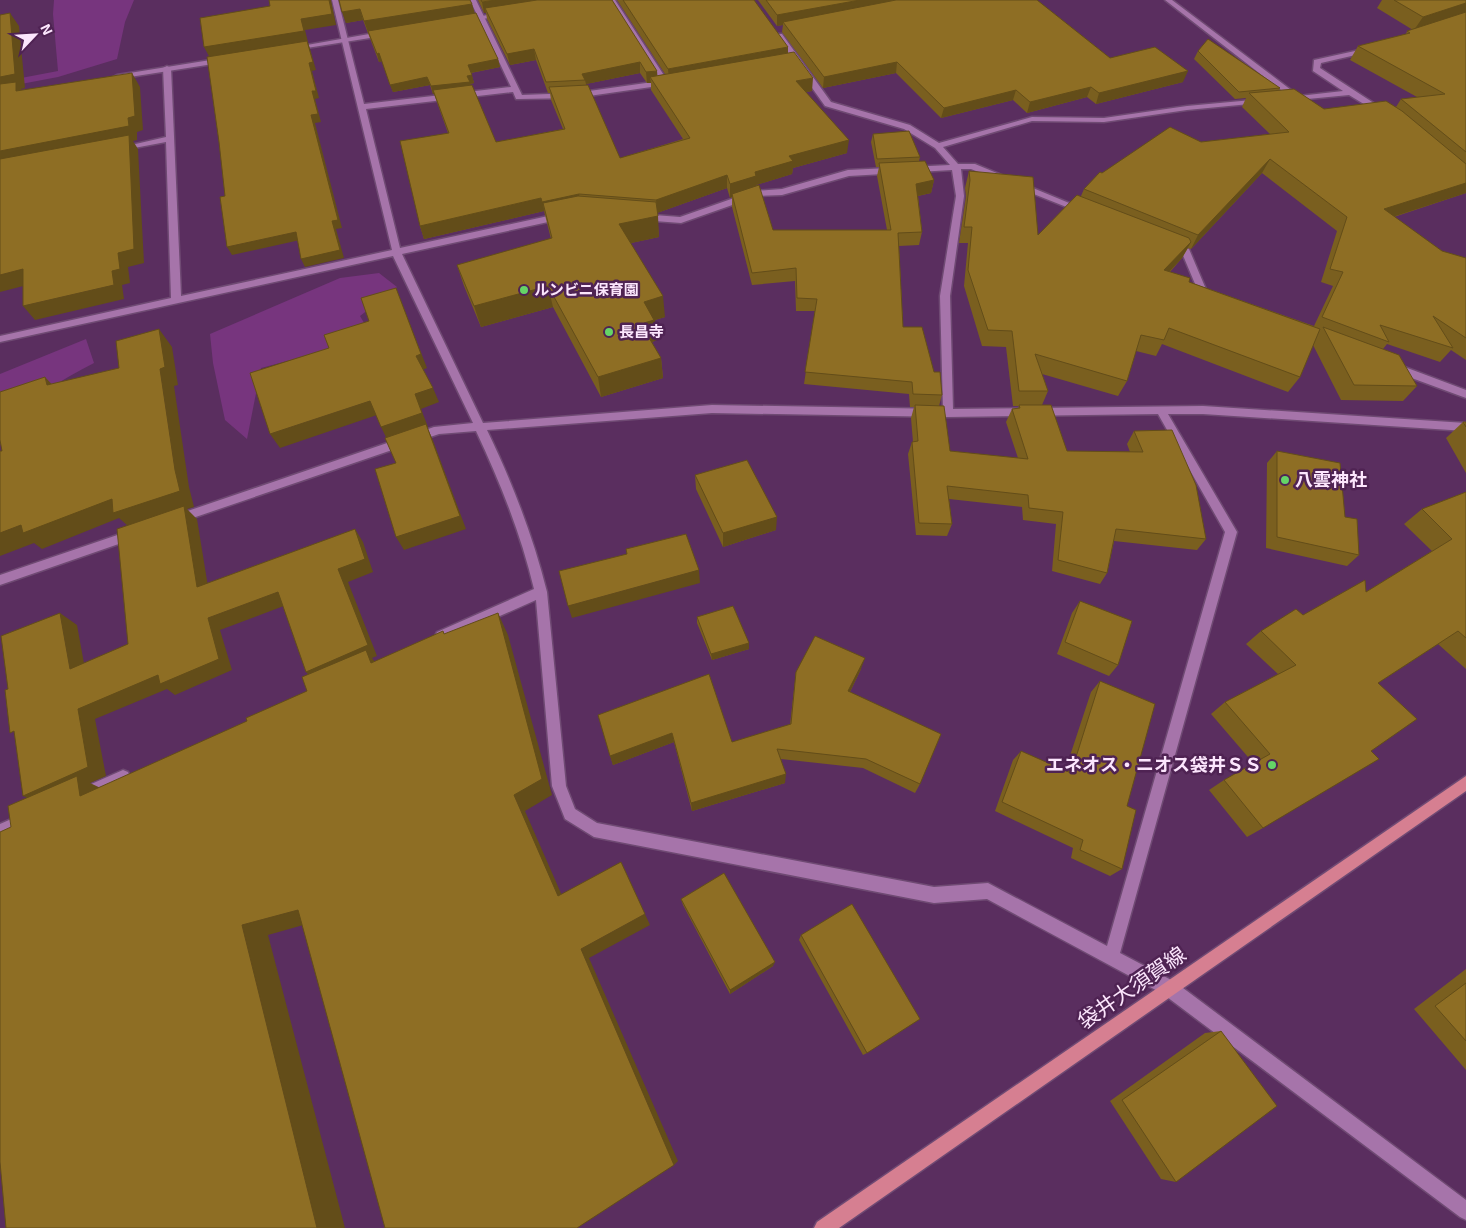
<svg xmlns="http://www.w3.org/2000/svg" width="1466" height="1228" viewBox="0 0 1466 1228" font-family="'Exo 2','Noto Sans JP',sans-serif">
	<style>
		.green { fill: #77357e }
		.lines { fill: none; stroke-linecap: round; stroke-linejoin: round }
		.minor-casing { stroke: #6f4a73; stroke-width: 3 }
		.tertiary-casing { stroke: #6f4a73; stroke-width: 3 }
		.primary-casing { stroke: #6f4a73; stroke-width: 3 }
		.minor { fill: #a674aa; fill-rule: evenodd }
		.tertiary { fill: #a674aa; fill-rule: evenodd }
		.primary { fill: #d67f91; fill-rule: evenodd }
		.wall { fill: #7a5f1f; fill-rule: evenodd }
		.shaded-wall { fill: #634d19 }
		.building { fill: #8e6e24; stroke: #634d19 }
		.poi-dot { fill: #65d467; stroke: #4f2353; stroke-width: 2 }
		.labels { text-anchor: middle; stroke-width: 5; stroke-linejoin: round; paint-order: stroke }
		.far-poi-label { font-size: 15px; font-weight: bold; fill: #fce6fd; stroke: #4f2353; text-anchor: start }
		.poi-label { font-size: 18px; font-weight: bold; fill: #fce6fd; stroke: #4f2353; text-anchor: start }
		.near-street-label { font-size: 21px; fill: #fce6fd; stroke: #4f2353 }
	</style>
	<rect width="100%" height="100%" fill="#5a2e5f"/>
	<path class="green" d="M54 0H134L125 22 117 59 58 77 0 88V82L58 71 53 14Z
		M379 273 397 287 360 316 377 345 306 356 261 368 247 439 225 420 213 363 210 334 340 278Z
		M86 339 94 363C61 380 29 400 0 423V374Z"/>
	<g class="lines">
		<g class="minor-casing">
			<path id="minor" d="M332 0H338L364 104 511 87 470 0H476L522 95 575 93 660 81 609 0H615L667 80 672 82 665 85 575 98 519 99H516L513 92 366 109 400 248 562 213 566 216 562 219 402 254 483 423 712 405 943 409 940 296 956 196 952 170 849 176 782 195 758 196 681 223 641 220 637 217 641 214 680 217 754 191 782 189 848 170 950 165 935 148 904 129 825 106 775 36 776 34H782L831 102 910 125 939 143 1032 117 1104 118 1187 106 1263 99V103H1260L1187 110 1104 122 1032 121 943 147 958 164H975L1086 210 1079 212 971 169H961L964 196 950 296 953 409 1203 406 1466 423V431L1203 414H1168L1237 532 1120 953 1175 982 1466 1200V1220L1460 1217 1163 994 987 899 934 903 594 837 565 819 552 786 536 600 441 642 437 640 435 636 437 632 534 589C521 534 500 482 476 431L439 434 181 522H173L171 519 173 516 434 427 473 423 393 256 0 342V336L171 298 166 142 118 151 114 149 166 137 163 68 167 66 171 68 181 296 392 250ZM712 413 948 417 1158 414 1225 532 1107 946 988 883 934 887 597 823 575 809 566 786 547 592C533 536 512 482 487 430Z
				M1165 0H1172L1299 96 1343 91 1313 71 1314 60 1373 47V51L1321 63 1320 68 1389 113 1382 115 1349 95 1287 101V97H1290Z
				M1171 242 1189 249 1208 294 1214 298 1212 300 1201 298 1182 253 1166 245Z
				M1394 363 1466 390V398L1390 370V364Z
				M132 530 136 532 138 535 136 538 0 585V575Z
				M123 770 128 772 130 777 128 782 85 801 80 799 78 794 80 789Z
				M25 813 30 815 32 820 30 825 0 839V824Z"/>
		</g>
		<g class="tertiary-casing">
			<path id="tertiary" d="M502 12 504 13V15L462 23 458 21Z
				M386 31H389V35L294 50 290 48Z
				M223 58 227 60 226 62 117 79 113 77 117 75Z"/>
		</g>
		<g class="primary-casing">
			<path id="primary" d="M1466 776V791L839 1228H814L817 1222Z"/>
		</g>
		<use href="#minor" class="minor"/>
		<use href="#tertiary" class="tertiary"/>
		<use href="#primary" class="primary"/>
	</g>
	<path class="wall" d="M339 0 472 4 474 13 498 59 500 67 471 73 474 83 470 84 496 142 563 129 551 100 550 93H548L536 60 510 65 487 19 486 13H484L478 0H612L657 76 665 74 617 0H754L812 91 806 92 847 153 793 168 792 174 756 185 773 230H887L877 176 879 167H876L871 142 873 134 920 157 919 161 934 180 931 193 918 196 922 232 919 245 899 246 903 327 934 372 942 395 939 406 950 451 1018 458 1006 422 1012 409 1018 408 1019 406H1013L1006 347 982 346 964 286 968 243H959L966 196 965 188 969 171 1038 235 1081 196 1084 189 1102 173 1201 142 1270 134 1242 107 1246 98 1235 99 1194 59 1198 51 1280 88 1279 90 1324 109 1396 107 1401 99 1417 97 1350 60 1358 46 1406 34 1407 31 1413 30 1377 8 1382 0H1466V193L1394 217 1442 251 1466 258V360L1451 350 1440 362 1387 344 1383 349 1417 386 1403 401 1341 400 1313 345 1300 377 1288 392 1162 344 1156 356 1136 351 1127 381 1118 396 1042 374 1048 391 1042 405 1067 451 1130 452 1127 444 1134 431 1206 539 1197 550 1114 541 1107 573 1100 584 1052 571 1056 524 1023 520 1022 507 949 499 952 524 947 536 916 535 908 454 912 442H913L911 418 914 407H910L909 394 804 384 815 311H796L795 281 752 285 732 207V197L730 198 727 188 657 213 659 237 631 243 665 317 655 320 657 340 652 342 653 344 661 358 663 378 601 397 553 307 481 327 464 286 457 265 551 239 544 211 424 239 420 226 448 133 434 94H433L430 85 393 92 382 61 379 62 363 20 346 23ZM640 73 647 83H651V90L683 139 620 158 586 84ZM1262 173 1337 231 1321 282 1333 286 1314 326 1189 282 1170 272 1182 258 1188 248 1191 249Z
		M758 0H1037L1110 58 1183 82 1096 104 1087 97 1027 113 1013 100 941 118 896 73 823 88 782 32 783 25 777 26Z
		M1463 422H1466V473L1446 438Z
		M1277 451 1345 517 1359 555 1347 566 1266 548 1267 463Z
		M695 475 776 530 723 547 696 489Z
		M1466 492V669L1438 644 1378 683 1263 828 1247 837 1209 790 1224 780 1254 764 1211 714 1225 702 1278 674 1246 644 1261 631 1366 592 1432 551 1404 524 1422 509Z
		M1080 601 1118 665 1109 676 1057 654 1072 613Z
		M697 617 749 643V649L712 660 697 623Z
		M861 669 850 692 920 784 915 793 863 768 781 759 785 783 692 811 674 742 613 765 598 715 732 742 790 725 796 672Z
		M1100 681 1127 806 1122 869 1110 876 1071 858 1073 848 995 811 1013 760 1021 751 1065 771 1091 692Z
		M681 899 773 966 730 994 683 905Z
		M801 935 867 1053 863 1055 799 940Z
		M1466 969V1070L1414 1009Z
		M1221 1031 1176 1182 1161 1179 1110 1101 1205 1033Z"/>
	<path class="shaded-wall" d="M329 0H331L336 25 305 30 308 42 316 70 312 71 319 98 315 99 321 122 315 123 342 228 336 229 344 258 305 267 301 259 332 221 311 115 312 91 309 63 210 58 204 47 301 19Z
		M496 0H563L485 8 486 13H484L482 2Z
		M860 0H915L783 22V25L777 26V15Z
		M1466 3V13L1414 30 1423 17Z
		M472 4 475 14 368 32 364 21Z
		M360 9 363 20 346 23 342 12Z
		M10 13 19 26 25 88 21 89 25 96 0 92V77Z
		M788 47V58L669 80 668 69Z
		M534 49 536 60 510 65 507 54Z
		M379 53 382 61 379 62 377 54Z
		M498 59 500 67 470 73 468 65Z
		M640 62V73L586 84 585 80 582 74Z
		M897 62 896 73 823 88 824 77Z
		M657 71 658 82 650 77 651 83H647L646 72Z
		M1188 71 1183 82 1096 104 1099 93Z
		M132 73 140 87 143 130 137 132V140L133 141 138 149 144 263 128 267 130 283 122 285 124 299 35 320 23 306 114 285 0 167V151L128 118Z
		M472 75 474 83 470 84 472 90 433 94 431 86Z
		M427 77 430 85 393 92 390 85Z
		M813 78 812 91 795 94 796 81Z
		M1091 87 1087 97 1027 113 1030 102Z
		M1016 90 1013 100 941 118 944 108Z
		M849 140 847 153 793 168 792 174 756 185V189L732 194V197L730 198V184L789 156Z
		M1270 159 1262 173 1191 249 1198 235Z
		M727 175V188L657 213 656 200Z
		M934 180 931 193 913 197 916 184Z
		M1466 183V193L1374 223 1384 209Z
		M579 194 581 207 543 203 545 215 542 202Z
		M541 198 544 211 424 239 420 226Z
		M658 216 659 237 622 245 619 224Z
		M296 232 300 240 232 255 227 247Z
		M1191 242 1182 258 1156 286 1164 270Z
		M23 269 35 283 0 292V275Z
		M548 286 553 307 481 327 474 306Z
		M396 288 427 368 422 370 416 356Z
		M663 296 665 317 655 320 657 340 652 342 654 355 650 357 644 323V302Z
		M159 329 172 347 178 385 174 386 189 487 194 507 187 509 197 519 210 599 119 518 42 549 34 543 0 556V533L21 525 175 470 160 369Z
		M661 358 663 378 601 397 598 377Z
		M45 377 61 394 47 385Z
		M433 388 439 402 421 409 428 427H427L432 438 466 529 404 550 396 537 460 516 388 441 381 427 415 394Z
		M370 401 377 415 280 448 270 434Z
		M777 517 776 530 723 547V533Z
		M355 529 363 542 373 572 348 582 377 656 372 658 382 671 317 683 306 672 338 569Z
		M699 570 700 583 572 618 568 606Z
		M278 592 289 604 220 630 232 670 175 695 167 689 95 719 106 776 90 783 109 792 42 804 23 796 78 709 208 618Z
		M60 613 77 625 87 680 70 669Z
		M498 613 508 635 552 795 525 811 567 907 558 896 514 795Z
		M749 643V649L712 660 711 654Z
		M865 658 861 669 845 702 848 691Z
		M672 733 674 742 613 765 610 756Z
		M786 774 785 783 692 811 691 803Z
		M298 910 321 920 268 935 345 1228H317L242 925Z
		M645 914 650 925 589 958 678 1161 674 1165 581 949Z
		M775 962 773 966 730 994V990Z"/>
	<path class="building" d="M269 0H329L332 14 301 19 304 31 204 47 200 18 270 6Z
		M339 0H470L472 4 364 21 360 9 342 12Z
		M481 0H496L482 2Z
		M537 0H612L657 71 646 72 640 62 582 74 585 80 546 82 534 49 507 54 485 8Z
		M623 0H754L788 47 668 69Z
		M766 0H860L777 15Z
		M896 0H1037L1110 58 1155 47 1188 71 1099 93 1091 87 1030 102 1016 90 944 108 897 62 824 77 783 22Z
		M1394 0H1466V3L1423 17Z
		M1466 12V152L1401 99 1445 94 1358 46 1410 33 1407 31Z
		M10 13 15 74 0 77V15Z
		M476 13 498 59 468 65 472 75 467 76 470 82 431 86 427 77 390 85 379 53 377 54 368 31Z
		M1208 39 1280 88 1239 92 1198 51Z
		M307 41 313 62 309 63 316 91H312L318 114 311 115 338 220 332 221 340 250 301 259 296 232 227 247 220 197 225 196 219 142 207 57Z
		M794 52 813 78 796 81 849 140 789 156 793 161 755 172 756 176 730 184 727 175 656 200 579 194 542 202 541 198 420 226 400 141 449 133 433 90 472 85 496 142 565 129 549 87 588 85 620 158 690 138 650 77Z
		M132 73 135 116 128 118 129 126 0 151V84L16 82V91Z
		M1294 89 1324 109 1386 101 1402 111 1466 164V183L1384 209 1442 251 1466 258V338L1433 316 1453 348 1380 325 1389 342 1322 317 1343 272 1330 269 1347 217 1270 159 1198 235 1084 189 1100 172 1102 173 1170 127 1201 142 1289 132 1249 93Z
		M909 131 920 157 877 159 873 134Z
		M129 135 134 249 118 253 120 269 112 271 114 285 23 306V269L0 275V159Z
		M925 161 934 180 916 184 922 232 898 233 903 327H922L934 372H940L942 395 913 394 912 382 805 372 817 299 797 298 796 268 752 273 732 194 759 185 773 230H891L879 163Z
		M969 171 1033 177 1038 235 1077 195 1189 238 1191 242 1164 270 1190 278 1189 282 1320 329 1300 377 1169 328 1164 340 1141 335 1127 381 1035 354 1048 391H1019L1012 331 988 330 968 270 972 227H964L970 180Z
		M578 196 656 202 658 216 619 224 663 296 644 302 654 320 644 323 652 335 648 336 661 358 598 377 548 286 474 306 457 265 552 238 543 203Z
		M396 288 421 354 416 356 433 388 415 394 422 413 381 427 370 401 270 434 250 373 329 348 324 335 369 321 361 298Z
		M1323 327 1399 355 1417 386 1354 385Z
		M159 329 165 367 160 369 175 470 180 491 113 513 112 499 23 533 21 525 0 533V451H2L0 440V392L45 377 47 385 119 368 116 341Z
		M915 405 944 406 950 451 1028 459 1012 409 1020 408 1019 405H1051L1067 451 1143 452 1134 431 1172 430 1196 485 1206 539 1116 529 1107 573 1058 560 1063 512 1029 508 1028 495 947 486 952 524 919 523 912 442 918 441Z
		M1463 422H1466V427Z
		M426 424 460 516 396 537 375 469 396 463 385 438Z
		M1277 451 1340 463 1345 517 1357 519 1359 555 1277 537Z
		M747 460 777 517 723 533 695 475Z
		M1466 492V638L1458 631 1378 683 1417 719 1371 751 1379 759 1263 828 1224 780 1270 754 1225 702 1296 665 1261 631 1296 609 1303 615 1365 580 1366 592 1452 539 1422 509Z
		M184 506 197 587 355 529 365 559 338 569 368 645 306 672 278 592 208 618 219 659 160 684 158 675 78 709 88 767 23 796 14 731 10 733 5 690 8 689 1 636 60 613 70 669 128 644 117 529Z
		M686 534 699 570 568 606 559 571 627 554 626 549Z
		M1080 601 1132 621 1118 665 1065 642Z
		M733 606 749 643 711 654 697 617Z
		M498 613 542 779 514 795 558 896 621 862 645 914 581 949 674 1165 577 1228H385L298 910 242 925 317 1228H6L0 1162V832L11 827 8 806 77 776 80 796 247 721 246 718 307 691 302 677 366 650 371 663 443 631 444 634Z
		M815 636 865 658 848 691 941 734 920 784 866 759 777 749 786 774 691 803 672 733 610 756 598 715 709 674 732 742 791 724 796 672Z
		M1100 681 1155 704 1127 806 1136 810 1122 869 1080 850 1083 840 1002 802 1021 751 1071 773Z
		M724 873 775 962 730 990 681 899Z
		M852 904 920 1019 867 1053 801 935Z
		M1466 983V1041L1435 1006Z
		M1221 1031 1277 1106 1176 1182 1122 1100Z"/>
	<g class="poi-dot">
		<circle cx="524" cy="290" r="5"/>
		<circle cx="609" cy="332" r="5"/>
		<circle cx="1285" cy="480" r="5"/>
		<circle cx="1272" cy="765" r="5"/>
	</g>
	<g class="labels">
		<g class="far-poi-label">
			<text x="534" y="295">ルンビニ保育園</text>
			<text x="619" y="337">長昌寺</text>
		</g>
		<g class="poi-label">
			<text x="1295" y="486">八雲神社</text>
			<text x="1262" y="771" text-anchor="end">エネオス・ニオス袋井ＳＳ</text>
		</g>
		<g class="near-street-label">
			<text transform="translate(1132 988) rotate(-35)" y="7">袋井大須賀線</text>
		</g>
	</g>
	<g transform="translate(35 35) rotate(65)" stroke="#4f2353" stroke-width="4" paint-order="stroke">
	<path d="M0-4L9 19L0 12L-9 19Z" fill="#fce6fd"/>
	<text y="-8" font-size="14" font-weight="bold" text-anchor="middle" fill="#fce6fd">N</text>
	</g>
</svg>
